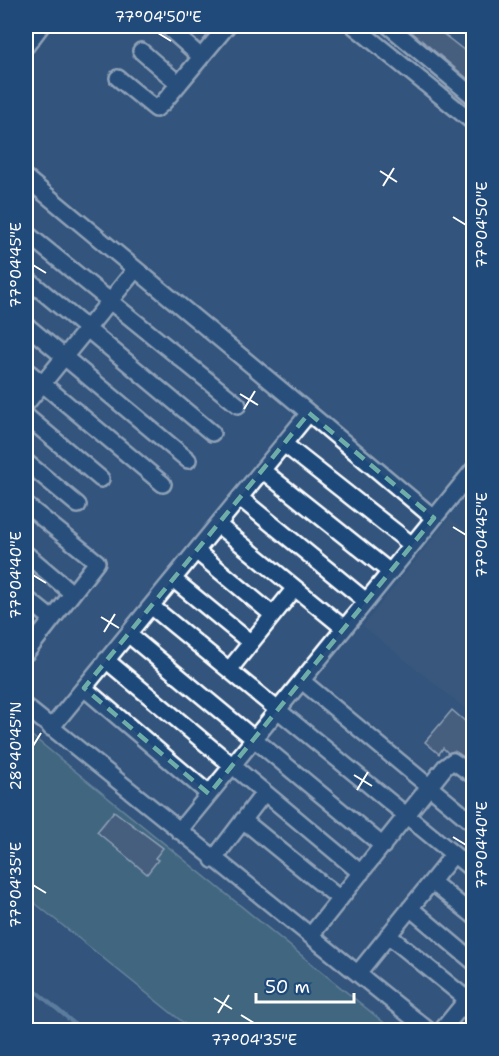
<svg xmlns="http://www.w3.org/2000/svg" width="499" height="1056" viewBox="0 0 499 1056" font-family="'Shantell Sans',sans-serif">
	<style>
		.built { fill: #415c7d }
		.green { fill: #537e86; stroke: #a9bec2; stroke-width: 1.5 }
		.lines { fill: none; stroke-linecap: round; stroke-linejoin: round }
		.stream { stroke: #8fadc7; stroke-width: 4 }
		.building { fill: #616d80; stroke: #fff; stroke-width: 1.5 }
		.minor-casing { stroke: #fff; stroke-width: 20 }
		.minor { stroke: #1f4a7a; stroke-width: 15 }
		.marked { fill: none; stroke: #6fada8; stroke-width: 4.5; stroke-dasharray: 12 8; stroke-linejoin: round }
		.ticks { fill: none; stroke: #fff; stroke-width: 2 }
		.neatline { fill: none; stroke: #fff; stroke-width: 2 }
		.ticks-label { font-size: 15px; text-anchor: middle; fill: #fff }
	</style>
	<rect width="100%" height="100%" fill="#33547c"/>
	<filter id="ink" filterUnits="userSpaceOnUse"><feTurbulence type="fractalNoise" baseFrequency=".0167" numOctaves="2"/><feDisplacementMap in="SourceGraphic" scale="12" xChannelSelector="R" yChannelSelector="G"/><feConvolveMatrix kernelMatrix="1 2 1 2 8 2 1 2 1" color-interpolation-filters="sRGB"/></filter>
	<g filter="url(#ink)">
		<path class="built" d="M450 518 473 537V715L363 626Z"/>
		<path class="green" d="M26 731 393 1030H213L185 1024 26 896Z"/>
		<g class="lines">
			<path class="stream" d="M26 983 82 1030"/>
		</g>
		<path class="building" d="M411 26H433L474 58V84L408 29Z
			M452 710 474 729V764L454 751 448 753 443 748 439 754 425 742Z
			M114 811 163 848 155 858 158 860 147 874 97 832Z"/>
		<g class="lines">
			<g class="minor-casing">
				<path id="minor" d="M166 26 201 57
					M354 26 474 123
					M389 26 474 97
					M26 46 41 26
					M141 51 179 84
					M118 78 156 109 163 103 227 26
					M26 178 309 413 51 728
					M26 233 238 405
					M26 278 212 433
					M26 325 188 460
					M26 370 163 484
					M26 404 135 270
					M309 413 434 518
					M26 416 101 479
					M284 444 412 545
					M26 462 78 505
					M262 470 390 572
					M240 498 366 601
					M26 505 97 562 26 653
					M218 525 344 628
					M196 551 273 615
					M26 554 72 593
					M173 579 251 643
					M26 598 52 619
					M151 606 474 871
					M128 634 383 846
					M106 660 361 873
					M229 670 295 588
					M302 681 474 824
					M84 688 209 794
					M26 707 428 1030
					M243 820 340 899
					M179 831 474 469
					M213 860 264 793
					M432 882 474 916
					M410 908 474 962
					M311 935 445 767 453 761 474 776
					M388 935 474 1005
					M358 973 453 855
					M442 1030 474 991"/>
			</g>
			<use href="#minor" class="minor"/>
		</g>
	</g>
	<path d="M0 0H499V1056H0ZM309 413 434 518 209 794 84 688Z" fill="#33547c" fill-opacity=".55" fill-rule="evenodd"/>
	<path class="marked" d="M309 413 434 518 209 794 84 688Z"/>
	<path class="ticks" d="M158 33 171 41M380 171 397 182M383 186 394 168M453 217 466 225M33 265 46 273M240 394 258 405M244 409 255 391M453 527 466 535M33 575 46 583M101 617 119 628M104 632 115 614M33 746 41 733M354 775 372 786M357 790 368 772M453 837 466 845M33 885 46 893M214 998 232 1009M218 1013 229 995M241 1015 254 1023"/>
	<rect width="499" height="1056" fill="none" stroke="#1f4a7a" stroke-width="66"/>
	<path d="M256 993v9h98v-9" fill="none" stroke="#ffffff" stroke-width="3"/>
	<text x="265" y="993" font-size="18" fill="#ffffff" stroke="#1f4a7a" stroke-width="4.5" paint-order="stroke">50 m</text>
	<rect x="33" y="33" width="433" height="990" class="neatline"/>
	<g class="ticks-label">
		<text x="158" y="22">77°04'50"E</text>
		<text transform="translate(482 225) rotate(-90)" y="5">77°04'50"E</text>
		<text transform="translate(16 265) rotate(-90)" y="5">77°04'45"E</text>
		<text transform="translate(482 535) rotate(-90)" y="5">77°04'45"E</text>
		<text transform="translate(16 575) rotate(-90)" y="5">77°04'40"E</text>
		<text transform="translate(16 746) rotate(-90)" y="5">28°40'45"N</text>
		<text transform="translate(482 845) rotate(-90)" y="5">77°04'40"E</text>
		<text transform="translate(16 885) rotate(-90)" y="5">77°04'35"E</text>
		<text x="254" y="1045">77°04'35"E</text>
	</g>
</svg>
